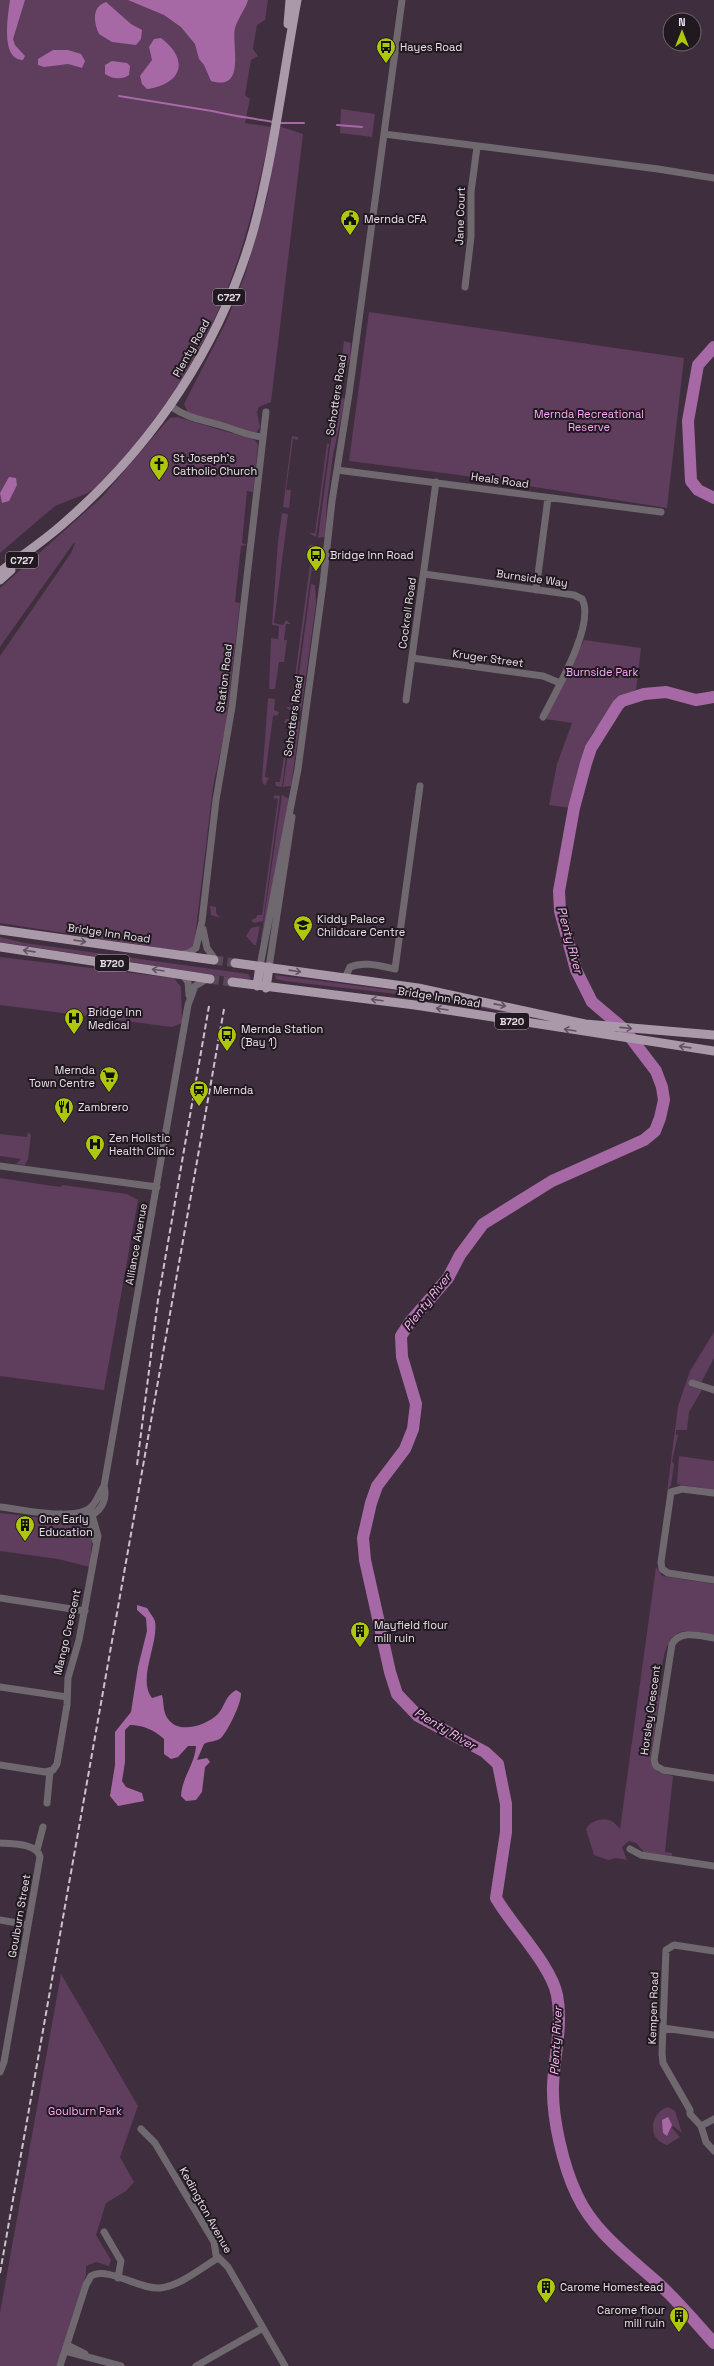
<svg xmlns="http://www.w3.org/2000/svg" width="714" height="2366" viewBox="0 0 714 2366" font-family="'Space Grotesk',sans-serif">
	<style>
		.green { fill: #5f3d5d }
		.water { fill: #a769a5 }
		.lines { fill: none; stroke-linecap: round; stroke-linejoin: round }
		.stream { stroke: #a769a5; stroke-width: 2 }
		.river { stroke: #a769a5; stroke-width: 12 }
		.major-tunnel { stroke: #594958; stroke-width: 9; stroke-dasharray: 9 4.5; stroke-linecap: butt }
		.minor { stroke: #70686f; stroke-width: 7 }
		.major { stroke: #aa99a9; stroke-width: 9 }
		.rail { stroke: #cdc1cc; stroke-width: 2; stroke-dasharray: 6 3; stroke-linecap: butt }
		.oneway { stroke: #5f535e }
		.labels { text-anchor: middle; stroke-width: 4; stroke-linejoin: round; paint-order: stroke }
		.shield { fill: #211920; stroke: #aea4ad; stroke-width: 1 }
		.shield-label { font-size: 10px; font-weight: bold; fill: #ebe0ea }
		.poi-label { font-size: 11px; fill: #ebe0ea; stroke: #211920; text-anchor: start }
		.street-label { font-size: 11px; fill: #ebe0ea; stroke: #211920 }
		.park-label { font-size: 11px; fill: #fda7f9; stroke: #211920 }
		.water-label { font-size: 12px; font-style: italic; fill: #fbb6f8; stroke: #211920 }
	</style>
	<rect width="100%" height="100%" fill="#3f2e3e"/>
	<path class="green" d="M0 0H268L265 20 257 25 253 49 258 56 251 60 245 95 250 99 245 123 272 127C261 173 252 220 236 265 208 348 158 425 96 487L88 493 55 506 0 553Z
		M341 109 375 114 372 137 340 133Z
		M279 126 303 134 271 402 259 407 257 412 260 427 256 433 188 413 184 404 226 322 245 275 267 198Z
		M369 312 684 358 667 508 459 475 349 461Z
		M344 341 351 343 350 359 347 366 341 365Z
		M337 395 345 399 333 455 327 502 325 537 318 538Z
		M177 417 255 440 258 444 253 492 247 491 242 543 247 545 241 546 235 602 240 603 226 724 213 787 194 945 190 950 179 951 0 923V656L71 553 75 543 73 544 0 647V588L102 497 166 422 170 418Z
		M292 436 298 437V440L293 439 286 490H291L289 508 283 507Z
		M327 443 329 444 316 537 309 533H315Z
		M282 513 288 514 274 623 283 625 286 620 291 624H286L284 640H287L284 662H279L275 689H269L271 638 278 639 279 626 272 625 278 541Z
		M311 545H315L292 711 289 710 286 707H291L312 550 308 547Z
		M317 545 324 548 317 571H313Z
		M311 584 315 585 316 603 301 711H294Z
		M584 640 641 648 636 690C616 696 616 702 606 718 602 724 595 728 592 734 579 757 577 784 571 808L549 805 557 764 572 723 546 719Z
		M268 698 275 699 274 710 279 712 278 715 273 716 265 777 269 778 265 785 263 784 262 779Z
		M286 719H291L282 787 276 786 275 782H280L289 724 284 722Z
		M293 719 300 722 291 786 283 787Z
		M275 795 280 796 263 921 254 923 251 920 256 918 257 915H262L278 799 273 798Z
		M282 795 289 799 262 941 261 939Z
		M210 906 216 907V913L220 918 211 915Z
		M260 926 256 945H254L246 936 251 928Z
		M0 937 25 943 248 974 251 978 247 980 0 942Z
		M0 957 174 978 181 987 182 1023 172 1027 0 1005Z
		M275 975 414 993 502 1008 543 1019 414 996 284 981 276 979Z
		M28 1132 31 1135 28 1159 25 1165 16 1164 21 1159 0 1156V1134L27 1137Z
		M0 1178 60 1187 63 1185 127 1194 138 1200 104 1390 0 1376Z
		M714 1332V1358L701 1383 692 1380 690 1386 702 1390 689 1412 687 1430H676V1434L678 1435 672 1461 674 1464 671 1485 667 1492 678 1406 690 1371Z
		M679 1456 714 1461V1490L677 1484Z
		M0 1513 42 1518 46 1516 84 1524 92 1538 90 1567 58 1559 0 1551Z
		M656 1567 662 1576 714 1584V1635C705 1633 695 1631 686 1631 660 1632 662 1676 659 1694L661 1700 658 1707 650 1761 658 1772 673 1776 665 1852 672 1853V1856L644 1852 636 1843 629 1841 622 1847 627 1860 616 1858 608 1860 594 1855 586 1829C590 1821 605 1816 613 1822 616 1824 618 1827 620 1829Z
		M61 1974 138 2106 120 2157 134 2182 126 2191 106 2203 96 2235 111 2260 109 2266 96 2262 86 2266V2275L57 2366H0V2313Z
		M668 2107 675 2111 682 2133 673 2126 672 2128 680 2137 667 2145C647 2140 649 2113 668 2107Z"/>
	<path class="water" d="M10 0H25L13 39 15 45 25 56 23 60C0 60 8 15 10 0Z
		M128 0H248C245 10 238 18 235 28 231 44 247 92 211 81L204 65 199 59 195 44 181 27 164 15Z
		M106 2 131 24 142 30 141 39 136 45 112 42 99 34C94 23 91 7 106 2Z
		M161 38C190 60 182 84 147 89L142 84 140 76 152 60 149 47 154 39Z
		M53 50H68L81 54 85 61 82 68 68 64 44 67 38 65V59Z
		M112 61 127 63 130 66 129 75C122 80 112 79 105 74V65Z
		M9 477 16 478 17 485 9 501 2 503 0 493Z
		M137 1605 147 1608C149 1612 153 1616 155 1621 159 1643 137 1679 152 1698L162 1695C164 1703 163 1713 168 1719 179 1735 207 1725 218 1714 225 1706 225 1696 236 1690L241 1693C242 1702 228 1731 221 1738 216 1742 209 1741 204 1744L197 1760 207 1758 210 1762 205 1767 202 1792 196 1800 186 1801 181 1796C182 1777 195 1764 196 1746H188L178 1757 171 1759 164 1754V1739C154 1730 143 1725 130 1725L125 1730V1762L122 1781 126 1787 142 1793 144 1801 118 1806 110 1796 115 1765V1732L131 1712 138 1667 147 1631 146 1618 137 1610Z
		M668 2117 672 2125 667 2136 663 2133 662 2120Z"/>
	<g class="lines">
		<path class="stream" d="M119 96 212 111C232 116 252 118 273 122
			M279 123H304
			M337 125 362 127"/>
		<path class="river" d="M714 347 698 365 688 421 691 481 698 490 714 498
			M714 697 696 700 666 692 644 694 622 701 618 705 591 748 586 763 574 808 559 891 560 911 576 970 592 1002 624 1029 656 1071 662 1087 664 1100 660 1118 655 1131 644 1140 552 1181 483 1224 460 1255 448 1278 410 1322 401 1336 402 1357 416 1404 413 1429 405 1449 377 1486 371 1503 363 1538 365 1560 390 1672 397 1694 418 1716 485 1752 498 1764 506 1804V1832L496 1898C512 1926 551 1965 557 1995 563 2025 554 2056 553 2086 552 2118 563 2166 577 2195 594 2232 629 2257 658 2283 678 2301 696 2323 714 2343"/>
		<path class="major-tunnel" d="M214 960 235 963
			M210 979 232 982"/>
		<path class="minor" d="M384 134 658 169 714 178
			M465 287 471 237V192L477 147
			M170 406C191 420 201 419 223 426 237 430 248 436 263 437
			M337 470 661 512
			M424 574 574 595 582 599C596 624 555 693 543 717
			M536 590 548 498
			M412 658 543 676 560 683
			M406 700 436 482
			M203 929 207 948 214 958
			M183 954 189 953 196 948 202 921 216 800 232 707 266 412
			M260 966 298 769 323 584 332 501 349 394 402 0
			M269 967 292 817
			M182 974 188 982 189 995
			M345 978 350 967C364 961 380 966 395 969L420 786
			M0 1166 157 1187
			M692 1383 714 1390
			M714 1493 682 1489 671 1492 661 1562 662 1569 668 1573 714 1580
			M0 1507C21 1509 75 1522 91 1507 97 1502 99 1493 104 1486
			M61 1514C81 1527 111 1512 104 1486L188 1005 195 986 207 979
			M86 1515 96 1542
			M0 1598 85 1611
			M714 1638C700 1636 681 1629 672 1644L654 1760 656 1766 663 1770 714 1778
			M0 1687 67 1697
			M0 1765 45 1772 53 1770 57 1764 67 1705 68 1678 79 1640 98 1536 90 1508
			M47 1803 50 1771
			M0 1843C11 1844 37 1843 40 1857L4 2062 0 2072
			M630 1849 641 1855 714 1866
			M37 1850 43 1827
			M0 1920 28 1925
			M714 1951 674 1945 666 1950 662 2054 663 2063 690 2110V2114L701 2126 706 2142 714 2151
			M663 2028 714 2035
			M701 2126 714 2119
			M141 2129 155 2143 214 2242 216 2255 228 2267 285 2366
			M104 2232 121 2261 118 2278
			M67 2345 85 2354
			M65 2351 121 2366
			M60 2366 86 2285 91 2276C108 2266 140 2290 160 2288 180 2286 201 2268 218 2258
			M196 2366 263 2328"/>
		<path class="major" d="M288 24 290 0
			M0 572C21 556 44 541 64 523 154 445 222 343 254 228 274 153 283 76 297 0
			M0 580 11 570
			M0 930 214 960
			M0 947 210 979
			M235 963 418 988 585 1024 714 1035
			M232 982 415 1005 714 1051
			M257 986 260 966
			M266 988 269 967"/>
		<path class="rail" d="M137 1465 158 1300 209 1006
			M0 2273 224 1009"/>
	</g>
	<defs><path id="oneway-shaft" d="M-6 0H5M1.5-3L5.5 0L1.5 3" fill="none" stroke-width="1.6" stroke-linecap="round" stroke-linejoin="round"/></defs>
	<g class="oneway">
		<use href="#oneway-shaft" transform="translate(80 941) rotate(8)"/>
		<use href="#oneway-shaft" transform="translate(29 951) rotate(-172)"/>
		<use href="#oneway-shaft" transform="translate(158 970) rotate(-171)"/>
		<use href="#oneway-shaft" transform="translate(295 971) rotate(8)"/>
		<use href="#oneway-shaft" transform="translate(377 1000) rotate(-173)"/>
		<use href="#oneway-shaft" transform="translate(500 1005) rotate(11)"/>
		<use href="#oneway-shaft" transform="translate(442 1009) rotate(-171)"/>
		<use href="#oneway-shaft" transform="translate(626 1028) rotate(6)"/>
		<use href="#oneway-shaft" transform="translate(570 1030) rotate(-171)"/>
		<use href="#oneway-shaft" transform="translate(685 1047) rotate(-172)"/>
	</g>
	<defs>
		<g id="bus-pin" transform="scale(1)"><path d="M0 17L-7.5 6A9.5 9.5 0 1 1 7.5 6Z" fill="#aec60b" stroke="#211920"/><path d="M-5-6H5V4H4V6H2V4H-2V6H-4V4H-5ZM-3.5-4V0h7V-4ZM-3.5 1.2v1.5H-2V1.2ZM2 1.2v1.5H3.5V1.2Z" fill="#111"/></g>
		<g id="civic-pin" transform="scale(1)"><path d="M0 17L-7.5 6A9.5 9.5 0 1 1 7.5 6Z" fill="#aec60b" stroke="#211920"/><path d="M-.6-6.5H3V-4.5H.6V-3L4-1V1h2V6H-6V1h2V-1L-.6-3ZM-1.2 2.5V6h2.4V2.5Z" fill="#111"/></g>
		<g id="church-pin" transform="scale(1)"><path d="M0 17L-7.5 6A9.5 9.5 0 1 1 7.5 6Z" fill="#aec60b" stroke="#211920"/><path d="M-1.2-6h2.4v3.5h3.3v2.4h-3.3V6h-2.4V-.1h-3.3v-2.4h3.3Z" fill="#111"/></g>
		<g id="school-pin" transform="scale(1)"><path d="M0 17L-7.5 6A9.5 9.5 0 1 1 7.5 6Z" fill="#aec60b" stroke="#211920"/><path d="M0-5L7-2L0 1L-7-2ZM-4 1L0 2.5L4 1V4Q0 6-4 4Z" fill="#111"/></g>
		<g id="hospital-pin" transform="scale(1)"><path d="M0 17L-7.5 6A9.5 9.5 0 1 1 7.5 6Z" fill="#aec60b" stroke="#211920"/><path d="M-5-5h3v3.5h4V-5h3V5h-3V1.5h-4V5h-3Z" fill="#111"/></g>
		<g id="supermarket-pin" transform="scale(1)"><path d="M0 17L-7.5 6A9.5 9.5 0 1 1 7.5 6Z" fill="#aec60b" stroke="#211920"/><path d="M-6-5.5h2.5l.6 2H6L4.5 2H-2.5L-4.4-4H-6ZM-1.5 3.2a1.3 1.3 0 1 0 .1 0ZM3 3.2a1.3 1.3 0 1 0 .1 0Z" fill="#111"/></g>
		<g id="station-pin" transform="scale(1)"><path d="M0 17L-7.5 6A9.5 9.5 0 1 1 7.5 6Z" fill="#aec60b" stroke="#211920"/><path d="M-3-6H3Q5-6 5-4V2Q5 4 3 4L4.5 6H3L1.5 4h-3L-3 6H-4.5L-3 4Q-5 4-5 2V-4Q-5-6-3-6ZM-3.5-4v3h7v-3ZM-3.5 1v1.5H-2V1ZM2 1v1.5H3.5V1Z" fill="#111"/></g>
		<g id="restaurant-pin" transform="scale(1)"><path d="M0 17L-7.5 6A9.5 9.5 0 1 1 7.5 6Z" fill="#aec60b" stroke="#211920"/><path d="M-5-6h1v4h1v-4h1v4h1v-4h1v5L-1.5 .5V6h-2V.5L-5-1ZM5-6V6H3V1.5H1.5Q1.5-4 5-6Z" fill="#111"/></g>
		<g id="building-pin" transform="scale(1)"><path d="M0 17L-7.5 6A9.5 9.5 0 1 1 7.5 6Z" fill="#aec60b" stroke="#211920"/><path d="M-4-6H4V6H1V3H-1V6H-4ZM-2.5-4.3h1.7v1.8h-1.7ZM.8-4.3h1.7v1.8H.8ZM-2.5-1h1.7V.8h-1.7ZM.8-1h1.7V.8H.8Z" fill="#111"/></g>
	</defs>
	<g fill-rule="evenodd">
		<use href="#bus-pin" x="386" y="47"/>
		<use href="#civic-pin" x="350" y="219"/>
		<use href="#church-pin" x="159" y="464"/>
		<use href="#bus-pin" x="316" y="555"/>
		<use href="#school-pin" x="303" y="925"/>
		<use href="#hospital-pin" x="74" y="1018"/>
		<use href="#bus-pin" x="227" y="1035"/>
		<use href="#supermarket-pin" x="109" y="1076"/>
		<use href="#station-pin" x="199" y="1090"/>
		<use href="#restaurant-pin" x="64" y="1107"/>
		<use href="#hospital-pin" x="95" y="1144"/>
		<use href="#building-pin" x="25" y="1525"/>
		<use href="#building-pin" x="360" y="1631"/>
		<use href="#building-pin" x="546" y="2287"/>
		<use href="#building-pin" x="679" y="2316"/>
	</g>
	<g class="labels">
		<g class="shield">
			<rect x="213" y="289" width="32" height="16" rx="3"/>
			<rect x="6" y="552" width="32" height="16" rx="3"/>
			<rect x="95" y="955" width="34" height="16" rx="3"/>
			<rect x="495" y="1013" width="34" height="16" rx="3"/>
		</g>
		<g class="shield-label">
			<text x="229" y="301">C727</text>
			<text x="22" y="564">C727</text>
			<text x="112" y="967">B720</text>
			<text x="512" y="1025">B720</text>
		</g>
		<g class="poi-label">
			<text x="400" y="51">Hayes Road</text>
			<text x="364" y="223">Mernda CFA</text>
			<text x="173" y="462">St Joseph's<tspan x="173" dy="13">Catholic Church</tspan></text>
			<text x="330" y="559">Bridge Inn Road</text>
			<text x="317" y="923">Kiddy Palace<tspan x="317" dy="13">Childcare Centre</tspan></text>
			<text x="88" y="1016">Bridge Inn<tspan x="88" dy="13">Medical</tspan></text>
			<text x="241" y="1033">Mernda Station<tspan x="241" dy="13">(Bay 1)</tspan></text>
			<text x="95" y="1074" text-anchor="end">Mernda<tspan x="95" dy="13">Town Centre</tspan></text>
			<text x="213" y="1094">Mernda</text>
			<text x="78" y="1111">Zambrero</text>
			<text x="109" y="1142">Zen Holistic<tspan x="109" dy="13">Health Clinic</tspan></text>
			<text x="39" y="1523">One Early<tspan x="39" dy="13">Education</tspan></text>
			<text x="374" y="1629">Mayfield flour<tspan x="374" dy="13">mill ruin</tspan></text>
			<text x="560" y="2291">Carome Homestead</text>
			<text x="665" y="2314" text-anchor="end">Carome flour<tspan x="665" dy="13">mill ruin</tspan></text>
		</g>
		<g class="street-label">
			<text transform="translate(460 216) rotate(-88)" y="4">Jane Court</text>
			<text transform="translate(191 348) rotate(-61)" y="4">Plenty Road</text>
			<text transform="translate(336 395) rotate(-81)" y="4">Schotters Road</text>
			<text transform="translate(500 480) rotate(8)" y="4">Heals Road</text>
			<text transform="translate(532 578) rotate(8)" y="4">Burnside Way</text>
			<text transform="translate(407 613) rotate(-82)" y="4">Cockrell Road</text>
			<text transform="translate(488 658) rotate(8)" y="4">Kruger Street</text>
			<text transform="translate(224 678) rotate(-83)" y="4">Station Road</text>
			<text transform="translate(293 716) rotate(-82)" y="4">Schotters Road</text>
			<text transform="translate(109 933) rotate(8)" y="4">Bridge Inn Road</text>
			<text transform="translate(439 997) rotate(9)" y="4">Bridge Inn Road</text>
			<text transform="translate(136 1244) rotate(-80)" y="4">Alliance Avenue</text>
			<text transform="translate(67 1632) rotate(-77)" y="4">Mango Crescent</text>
			<text transform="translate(650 1710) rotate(-82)" y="4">Horsley Crescent</text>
			<text transform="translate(19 1916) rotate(-80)" y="4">Goulburn Street</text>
			<text transform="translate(653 2008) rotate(-88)" y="4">Kempen Road</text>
			<text transform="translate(206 2210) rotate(61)" y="4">Kedington Avenue</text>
		</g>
		<g class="park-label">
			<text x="589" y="418">Mernda Recreational<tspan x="589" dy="13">Reserve</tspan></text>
			<text x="602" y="676">Burnside Park</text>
			<text x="85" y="2115">Goulburn Park</text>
		</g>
		<g class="water-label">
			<text transform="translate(570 940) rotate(75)" y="4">Plenty River</text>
			<text transform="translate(427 1302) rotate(-52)" y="4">Plenty River</text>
			<text transform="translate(445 1729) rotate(31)" y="4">Plenty River</text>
			<text transform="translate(556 2041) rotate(-87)" y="4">Plenty River</text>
		</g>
	</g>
	<g transform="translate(682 32)"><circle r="19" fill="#211920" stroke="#726971"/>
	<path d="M0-3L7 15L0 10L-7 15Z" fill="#aec60b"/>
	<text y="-6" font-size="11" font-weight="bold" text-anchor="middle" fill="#ebe0ea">N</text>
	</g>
</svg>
